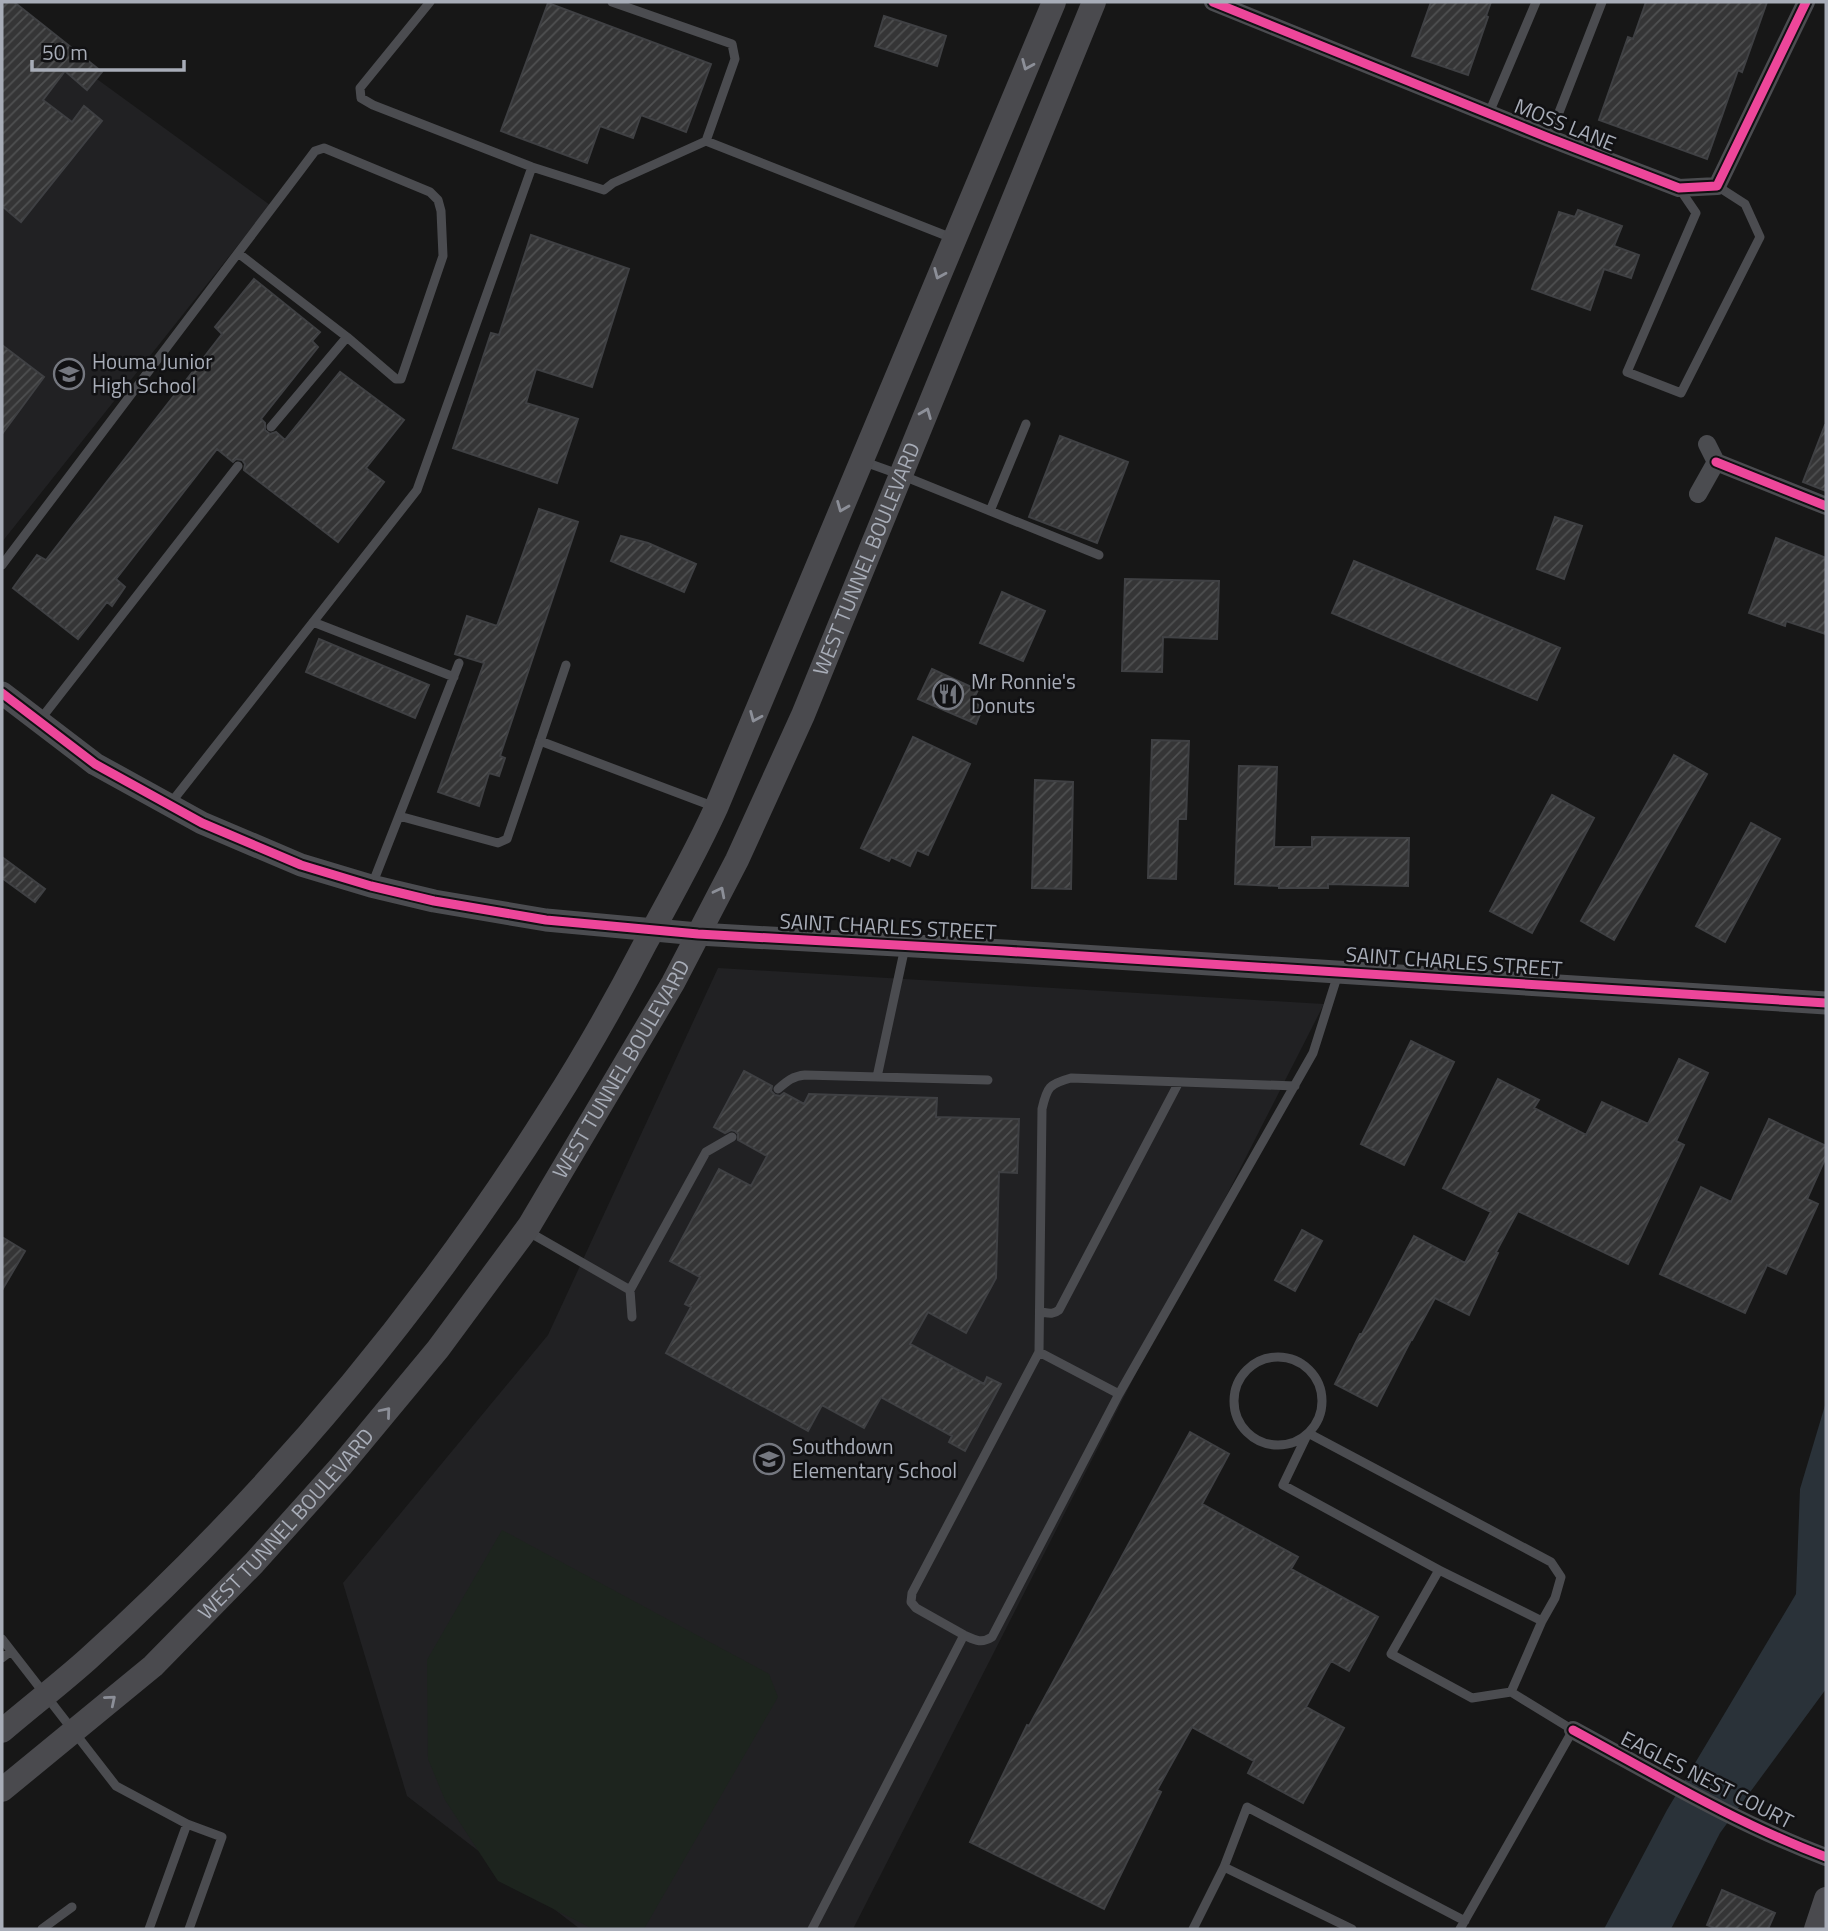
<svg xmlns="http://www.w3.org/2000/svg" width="1828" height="1931" viewBox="0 0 1828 1931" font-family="'Titillium Web',sans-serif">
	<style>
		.built { fill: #212123 }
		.pitch { fill: #1d241e }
		.water { fill: #2a3239 }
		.building { fill: url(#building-hatch); stroke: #3f4043; stroke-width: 2 }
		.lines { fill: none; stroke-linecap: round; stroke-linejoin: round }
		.service { stroke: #4b4c50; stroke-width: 9 }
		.minor { stroke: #4b4c50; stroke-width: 18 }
		.tertiary { stroke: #4b4c50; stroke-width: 23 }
		.secondary { stroke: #4a4a4e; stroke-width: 24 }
		.cycleway-casing { stroke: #111113; stroke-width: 13 }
		.cycleway { stroke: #ed469a; stroke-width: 9 }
		.oneway { stroke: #8c8f98 }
		.labels { text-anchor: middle; stroke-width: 5; stroke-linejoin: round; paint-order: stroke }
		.street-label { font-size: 21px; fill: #a8adb8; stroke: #111113 }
		.poi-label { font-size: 21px; fill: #a8adb8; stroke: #111113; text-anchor: start }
	</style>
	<defs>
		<pattern id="building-hatch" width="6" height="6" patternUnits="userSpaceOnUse" patternTransform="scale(1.75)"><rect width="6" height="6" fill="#353536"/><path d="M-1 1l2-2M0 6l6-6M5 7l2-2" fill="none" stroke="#4f5051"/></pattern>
	</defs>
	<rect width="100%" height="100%" fill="#171717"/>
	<path class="built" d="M2 10 270 205 2 542Z
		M718 968 1324 1004 853 1929H580L407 1796 343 1583 548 1335Z"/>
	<path class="pitch" d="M502 1530 769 1674 778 1697 644 1929H593L498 1881 445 1800 428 1759 427 1660Z"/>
	<path class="water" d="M1826 1402V1689L1720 1833 1671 1929H1604L1667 1810 1796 1594 1800 1489Z"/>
	<path class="building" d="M2 2H14L102 72 87 90 65 71 43 100 72 122 84 106 102 121 21 222 2 206Z
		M1431 2H1491L1486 16 1488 17 1468 75 1412 56Z
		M1646 2H1767L1742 72 1738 70 1707 159 1599 120 1628 37 1633 39Z
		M548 3 711 64 686 132 641 115 633 138 600 126 587 163 501 131Z
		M884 16 946 36 937 66 875 46Z
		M1578 210 1622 226 1614 246 1639 255 1631 278 1604 269 1590 310 1532 289 1559 212 1575 217Z
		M531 235 629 269 592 387 536 369 526 403 578 419 557 483 453 448 491 333 499 335Z
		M254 279 320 332 312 341 318 347 261 419 265 423V430L270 434 276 432 285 440 340 372 404 420 366 468 384 482 338 542 244 470 245 464 242 460 236 459 233 462 217 449 116 579 125 587 112 606 107 602 78 639 13 588 37 555 46 560 222 334 215 327Z
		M2 345 44 377 2 434Z
		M1825 425H1826V491L1803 482Z
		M1060 436 1128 462 1097 543 1029 517Z
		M539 509 578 522 500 756 505 758 499 776 489 773 479 806 438 792 484 663 455 654 467 616 497 626Z
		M1555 517 1582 526 1564 579 1537 569Z
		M621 536 648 543 696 564 684 592 611 561Z
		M1776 538 1826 558V634L1786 621 1785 626 1749 613Z
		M1354 561 1560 648 1537 700 1332 613Z
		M1125 579 1219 581 1217 639 1163 637 1162 672 1122 671Z
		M1002 592 1045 611 1023 661 980 643Z
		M319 639 429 685 415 718 306 672Z
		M932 669 978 690 972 702 983 707 976 724 918 699Z
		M913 737 970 764 928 855 917 850 910 866 891 857 889 861 861 848Z
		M1152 740 1189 741 1186 819H1178L1176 879 1148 878Z
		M1674 755 1707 774 1614 940 1581 921Z
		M1239 766 1277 767 1274 847H1312V837L1409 838 1408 886 1328 884V888H1279V886L1235 884Z
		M1035 780 1073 782 1071 889 1032 888Z
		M1552 795 1594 818 1532 933 1490 911Z
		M1751 823 1780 839 1725 942 1696 926Z
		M2 857 45 889 35 902 2 878Z
		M1411 1041 1454 1062 1404 1165 1361 1144Z
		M1679 1059 1708 1073 1676 1141 1684 1145 1628 1264 1518 1211 1496 1252 1498 1253 1469 1315 1435 1298 1412 1340H1411L1377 1406 1335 1384 1360 1334H1362L1414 1236 1465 1263 1491 1212 1443 1188 1498 1079 1539 1100 1534 1108 1586 1135 1602 1102 1648 1124Z
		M744 1071 772 1086 771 1091 775 1095 780 1096 784 1093 804 1104 809 1094 937 1098 936 1117 1019 1119 1017 1173 999 1172 996 1278 966 1333 928 1312 910 1344 984 1384 987 1377 1001 1384 965 1451 949 1442 952 1436 881 1397 864 1428 822 1405 808 1431 666 1353 691 1307 685 1304 700 1277 670 1261 719 1169 751 1186 767 1156 738 1140V1134L735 1131 731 1130 725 1133 714 1127Z
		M1769 1119 1826 1146V1157L1807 1199 1818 1204 1786 1274 1767 1265 1745 1313 1660 1274 1701 1187 1731 1202Z
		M1302 1230 1322 1241 1295 1291 1275 1280Z
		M2 1237 25 1251 2 1290Z
		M1190 1432 1229 1454 1202 1504 1298 1557 1291 1569 1378 1617 1349 1671 1331 1661 1306 1707 1344 1728 1303 1803 1248 1773 1254 1761 1192 1727 1157 1790 1161 1792 1104 1909 970 1842 1027 1725 1029 1726Z
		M1722 1890 1775 1913 1768 1929H1717L1707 1925Z"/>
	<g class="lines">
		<path class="service" d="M430 2 360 88 361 98 373 105 532 167 604 190 613 183 706 141 735 59 732 44 612 2
			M1489 113 1536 2
			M1549 138 1602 2
			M706 141 952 238
			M1679 188 1696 213 1627 372 1681 393 1760 237 1745 204 1717 186
			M271 427 347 337
			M862 461 901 475 1099 555
			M990 511 1026 424
			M2 565 300 171 315 151 324 148 430 192 438 200 441 211 443 256 401 379H396L347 337 238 253
			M313 622 454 677
			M40 720 238 466
			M540 741 715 807
			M170 804 417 490 532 167
			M399 816 498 843 507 839 566 665
			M372 885 459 663
			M877 1077 905 947
			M778 1089C787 1081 793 1076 805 1075L988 1080
			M527 1231 630 1290 706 1152 732 1137
			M630 1290 632 1317
			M1041 1312C1048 1313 1053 1315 1059 1310L1179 1082
			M1234 1401a44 44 0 1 1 88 0a44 44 0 1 1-88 0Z
			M1119 1394 1039 1352 1042 1109C1047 1087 1049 1084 1071 1078L1295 1086
			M1439 1570 1283 1485 1308 1433 1551 1562 1561 1577 1555 1598 1542 1621
			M964 1635 916 1608 911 1602 912 1593 1039 1352
			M2 1639 116 1786 187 1824 222 1837 189 1929
			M2 1658 11 1651
			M1224 1867 1247 1807 1465 1921
			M42 1929 72 1907
			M149 1929 187 1824
			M812 1929 964 1635C975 1640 981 1644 992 1637L1119 1394 1313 1053 1338 974
			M1193 1929 1224 1867 1352 1929
			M1460 1929 1573 1730 1511 1692 1472 1698 1391 1654 1439 1570 1542 1621 1511 1692"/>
		<path class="minor" d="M1213 2 1549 138 1679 188 1717 186 1806 2
			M1716 462 1826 506
			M1698 494 1716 462 1707 444
			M1573 1730C1656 1775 1738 1824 1826 1857"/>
		<path class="tertiary" d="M2 693 95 764 202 823 301 865 371 886 434 901 546 920 698 934 1004 951 1826 1003"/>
		<g class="secondary">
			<path d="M2 1731C30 1707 60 1684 88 1659 266 1498 423 1311 551 1108 585 1055 616 1000 645 944 670 899 695 854 716 808L1054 2"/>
			<path id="s1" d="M2 1790 153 1666 254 1563 341 1466 438 1349 529 1226 673 983 737 860 803 715 1094 2"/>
			<path d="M1816 1929 1826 1899"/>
		</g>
		<g class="cycleway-casing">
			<path id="cycleway" d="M1213 2 1549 138 1679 188 1717 186 1806 2
				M1716 462 1826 506
				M2 693 95 764 202 823 301 865 371 886 434 901 546 920 698 934 1004 951 1826 1003
				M1573 1730C1656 1775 1738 1824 1826 1857"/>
		</g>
		<use href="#cycleway" class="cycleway"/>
	</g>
	<defs><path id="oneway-chevron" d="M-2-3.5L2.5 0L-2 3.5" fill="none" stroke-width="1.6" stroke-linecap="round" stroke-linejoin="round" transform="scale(1.75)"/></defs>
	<g class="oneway">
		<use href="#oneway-chevron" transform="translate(1027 65) rotate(113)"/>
		<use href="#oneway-chevron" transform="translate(939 274) rotate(113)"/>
		<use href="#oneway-chevron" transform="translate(926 413) rotate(-68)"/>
		<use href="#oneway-chevron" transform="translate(842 507) rotate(112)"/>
		<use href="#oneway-chevron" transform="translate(755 717) rotate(113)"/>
		<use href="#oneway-chevron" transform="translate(720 892) rotate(-63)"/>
		<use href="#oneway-chevron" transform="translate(386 1412) rotate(-50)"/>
		<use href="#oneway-chevron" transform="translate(111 1700) rotate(-40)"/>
	</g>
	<defs>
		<g id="school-ring" transform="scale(1.575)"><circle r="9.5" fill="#111113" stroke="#757880" stroke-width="1.5"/><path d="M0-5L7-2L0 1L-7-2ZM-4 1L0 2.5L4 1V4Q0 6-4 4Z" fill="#757880"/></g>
		<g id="restaurant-ring" transform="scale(1.575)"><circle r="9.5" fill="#111113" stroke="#757880" stroke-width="1.5"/><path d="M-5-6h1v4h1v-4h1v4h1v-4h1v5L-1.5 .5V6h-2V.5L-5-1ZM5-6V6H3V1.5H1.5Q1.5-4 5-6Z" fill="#757880"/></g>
	</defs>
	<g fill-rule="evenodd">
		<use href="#school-ring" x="69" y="374"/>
		<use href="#restaurant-ring" x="948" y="694"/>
		<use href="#school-ring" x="769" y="1459"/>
	</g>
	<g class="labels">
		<g class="street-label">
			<text transform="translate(1565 125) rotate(22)" y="7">MOSS LANE</text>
			<text dy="7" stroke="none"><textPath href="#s1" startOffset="1524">WEST TUNNEL BOULEVARD</textPath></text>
			<text transform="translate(888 927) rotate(3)" y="7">SAINT CHARLES STREET</text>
			<text transform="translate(1454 962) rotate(4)" y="7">SAINT CHARLES STREET</text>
			<text dy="7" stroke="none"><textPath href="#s1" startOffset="957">WEST TUNNEL BOULEVARD</textPath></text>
			<text dy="7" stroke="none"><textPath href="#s1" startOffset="390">WEST TUNNEL BOULEVARD</textPath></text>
			<text transform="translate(1707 1780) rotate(27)" y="7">EAGLES NEST COURT</text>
		</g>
		<g class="poi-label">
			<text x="92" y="369">Houma Junior<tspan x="92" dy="24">High School</tspan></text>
			<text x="971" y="689">Mr Ronnie's<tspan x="971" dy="24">Donuts</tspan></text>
			<text x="792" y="1454">Southdown<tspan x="792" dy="24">Elementary School</tspan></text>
		</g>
	</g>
	<rect width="1828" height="1931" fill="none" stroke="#a8adb8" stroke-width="7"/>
	<path d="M32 60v10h152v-10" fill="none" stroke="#a8adb8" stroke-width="3.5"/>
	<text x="42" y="60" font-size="21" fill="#a8adb8" stroke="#111113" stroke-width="5" paint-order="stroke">50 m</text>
</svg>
